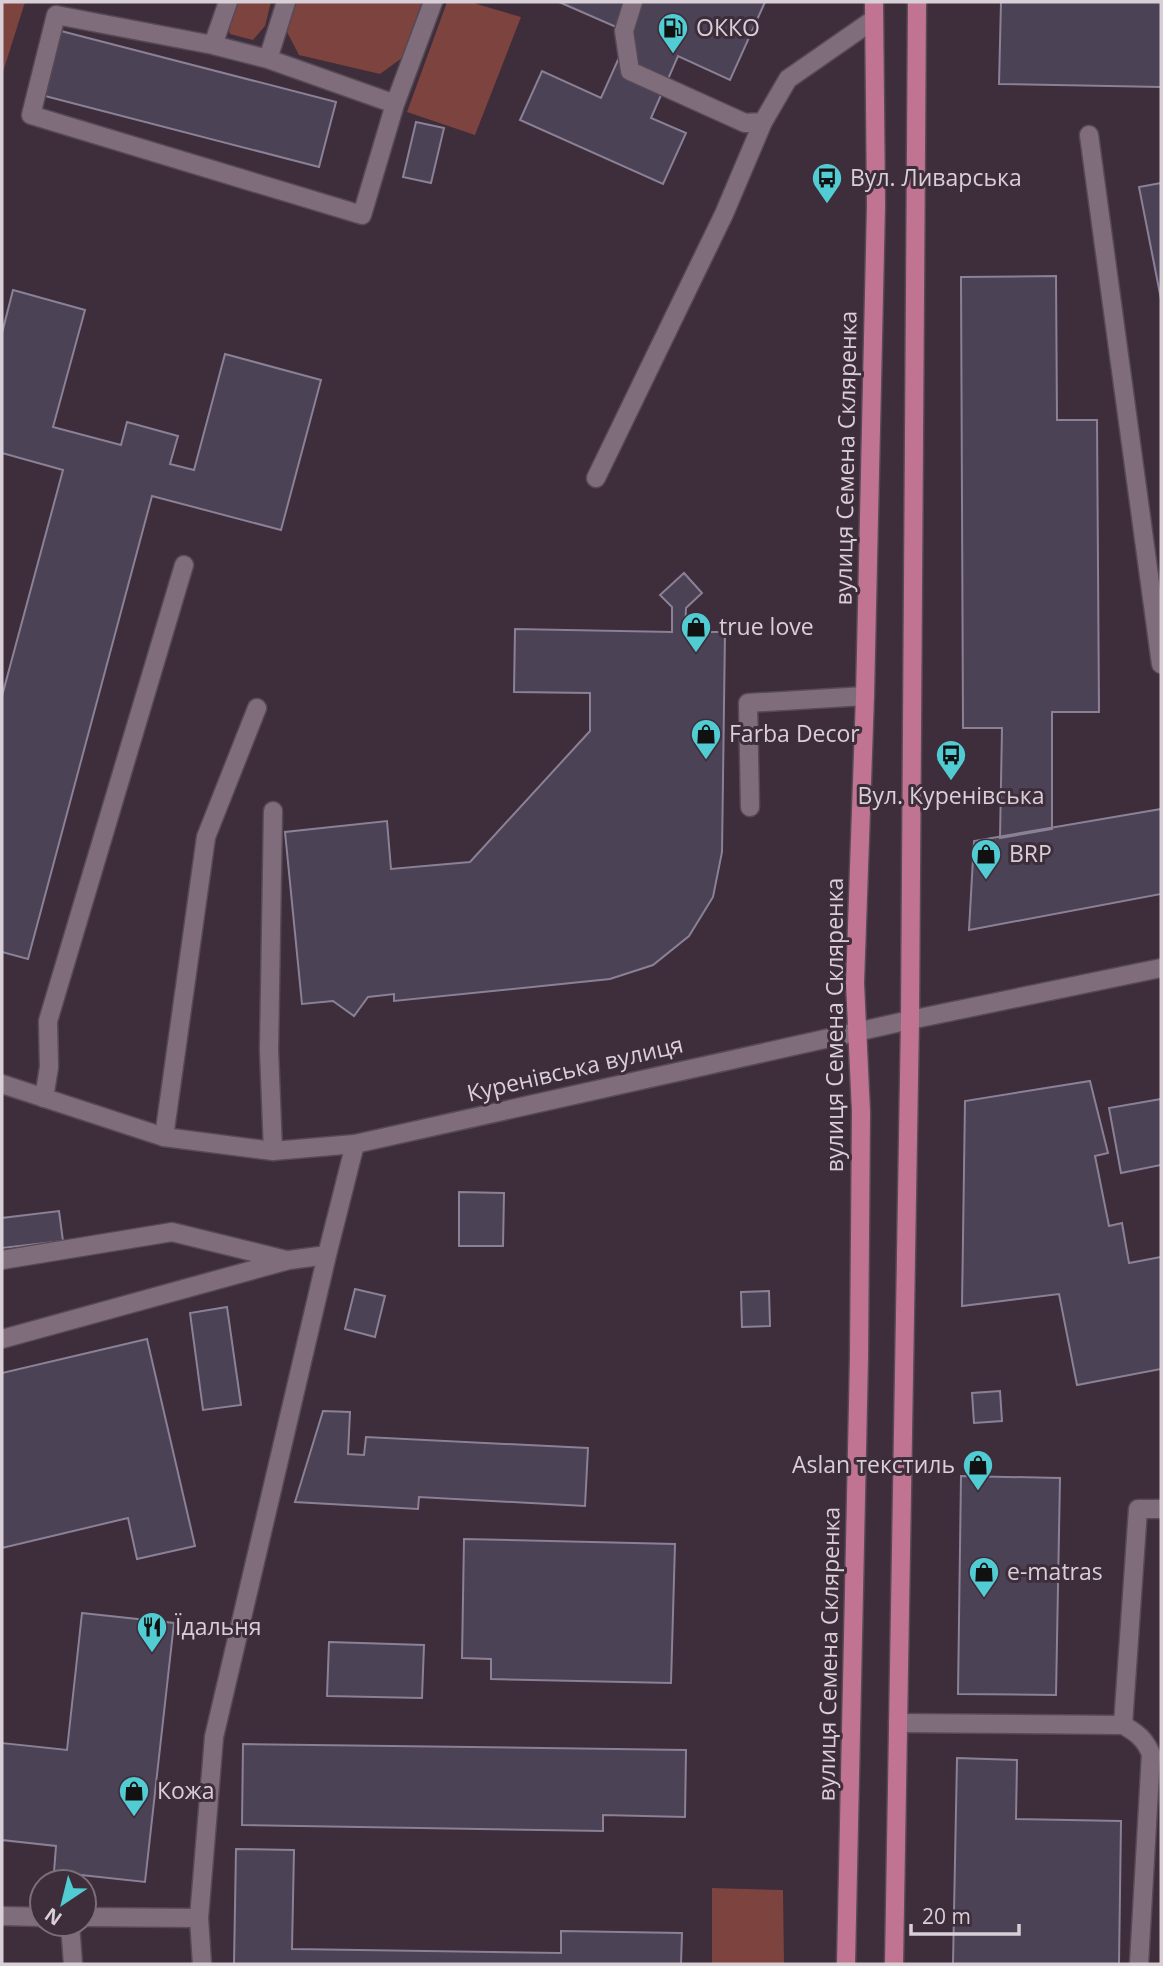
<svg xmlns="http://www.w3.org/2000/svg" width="1163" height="1966" viewBox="0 0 1163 1966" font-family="'Open Sans',sans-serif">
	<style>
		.green { fill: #7c433f }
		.building { fill: #4b4255; stroke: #8b8196; stroke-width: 2 }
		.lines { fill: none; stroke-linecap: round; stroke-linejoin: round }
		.service-casing { stroke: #574955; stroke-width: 21 }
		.minor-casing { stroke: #574955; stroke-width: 21 }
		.primary-casing { stroke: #574955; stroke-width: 21 }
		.service { stroke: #806d7c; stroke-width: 18 }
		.minor { stroke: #806d7c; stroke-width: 18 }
		.primary { stroke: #c07492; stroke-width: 18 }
		.labels { text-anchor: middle; stroke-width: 6; stroke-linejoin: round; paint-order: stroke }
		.poi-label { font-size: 23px; fill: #d9cfd7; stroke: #3e2d3b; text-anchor: start }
		.street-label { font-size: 23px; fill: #d9cfd7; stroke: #3e2d3b }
	</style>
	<rect width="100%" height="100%" fill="#3e2d3b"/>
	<path class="green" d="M2 2H25L2 75Z
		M236 2H271L265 26 253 40 230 34 227 24Z
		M295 2H422L402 58 380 74 299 55 286 30Z
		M447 2H470L521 17 475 135 407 112Z
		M712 1888 783 1890 784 1964H712Z"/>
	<path class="building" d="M559 2H765L730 80 678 56 651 118 686 133 663 184 520 120 542 71 601 98 630 33Z
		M1001 2H1161V87L999 84Z
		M61 31 336 102 319 167 45 96Z
		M416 122 444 128 431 183 403 177Z
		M1161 183V299L1139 187Z
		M1056 276 1057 420H1097L1099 712H1052V829L1000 838 1002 728H963L961 277Z
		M13 290 85 310 53 427 121 445 127 422 178 436 170 464 194 470 225 354 321 380 281 530 152 496 28 959 2 952V696L63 470 2 453V333Z
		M684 573 702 593 686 608 685 632H725L722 852 713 897 689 936 653 965 610 979 394 1001V994L368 997 354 1016 333 1001 302 1004 285 832 387 821 391 869 470 862 590 731V693L514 692 515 629 672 632V607L660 595Z
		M1161 809V894L969 930 974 841Z
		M1090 1081 1108 1153 1095 1156 1109 1226 1122 1223 1129 1263 1161 1257V1369L1077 1385 1059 1294 962 1306 965 1101Z
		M1161 1099V1165L1121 1173 1109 1108Z
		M459 1192 504 1193 503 1246H459Z
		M59 1211 63 1241 2 1248V1218Z
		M355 1289 385 1296 375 1337 345 1329Z
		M769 1291 770 1326 742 1327 741 1292Z
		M227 1307 241 1405 203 1410 190 1313Z
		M147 1339 195 1546 137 1559 128 1518 2 1548V1373Z
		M1000 1391 1002 1421 974 1423 972 1393Z
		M323 1411 350 1412 348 1454 364 1455 366 1437 588 1448 585 1506 419 1497 418 1509 295 1502Z
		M961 1476 1060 1478 1056 1695 958 1694Z
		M464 1539 675 1544 671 1683 491 1679V1659L462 1658Z
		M82 1613 174 1623 145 1882 54 1872 56 1846 2 1840V1743L67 1750Z
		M329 1642 424 1645 422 1698 327 1696Z
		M243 1744 686 1750 685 1817 603 1815V1831L242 1825Z
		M957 1758 1017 1760 1016 1819 1121 1821 1119 1964H953Z
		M236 1849 294 1850 292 1949 561 1953V1931L682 1933 681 1964H234Z"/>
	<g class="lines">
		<g class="service-casing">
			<path id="service" d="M633 2 624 31 630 71 745 123 763 122 788 79 873 20
				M213 45 228 2
				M268 59 286 2
				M395 104 268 59 213 45 56 15 31 115 362 215 395 104 433 2
				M1089 135 1161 664
				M596 478 724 214 763 122
				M750 807 748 703 865 696
				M273 811 269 1050 273 1151
				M44 1098 49 1067 48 1021 184 565
				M164 1137 206 837 257 708
				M2 1260 172 1232 286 1260
				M2 1339 289 1260 327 1255
				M898 1723 1123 1725C1137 1733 1145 1739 1151 1754L1139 1964
				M1123 1725 1138 1509H1161
				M2 1916 42 1917
				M84 1917 199 1918 214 1737 327 1255 355 1144
				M199 1918 202 1964
				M70 1924 73 1964"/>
		</g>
		<g class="minor-casing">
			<path id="minor" d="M2 1084 164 1137 273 1151 355 1144 910 1020 1161 968"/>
		</g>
		<g class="primary-casing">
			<path id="primary" d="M846 1964 859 1357 861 1112 855 983 865 696 876 205 874 2
				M894 1964 910 1020 917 2"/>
		</g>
		<use href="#service" class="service"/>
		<use href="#minor" class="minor"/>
		<use href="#primary" class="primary"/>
	</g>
	<defs>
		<g id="fuel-pin" transform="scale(1.575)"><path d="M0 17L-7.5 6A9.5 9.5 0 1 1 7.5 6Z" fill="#51ccd2" stroke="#3e2d3b"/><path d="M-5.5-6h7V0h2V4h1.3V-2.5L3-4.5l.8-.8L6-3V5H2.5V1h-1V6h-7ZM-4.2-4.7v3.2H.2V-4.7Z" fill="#111"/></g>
		<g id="bus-pin" transform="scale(1.575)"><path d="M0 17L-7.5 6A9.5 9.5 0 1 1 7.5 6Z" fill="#51ccd2" stroke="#3e2d3b"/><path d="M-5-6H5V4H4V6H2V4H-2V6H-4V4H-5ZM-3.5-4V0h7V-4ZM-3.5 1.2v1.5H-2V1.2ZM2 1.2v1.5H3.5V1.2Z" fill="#111"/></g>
		<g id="shop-pin" transform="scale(1.575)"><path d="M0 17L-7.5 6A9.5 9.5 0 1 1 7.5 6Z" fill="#51ccd2" stroke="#3e2d3b"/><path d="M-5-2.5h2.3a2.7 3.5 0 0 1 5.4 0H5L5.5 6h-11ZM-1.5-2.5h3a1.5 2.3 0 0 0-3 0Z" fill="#111"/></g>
		<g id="restaurant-pin" transform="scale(1.575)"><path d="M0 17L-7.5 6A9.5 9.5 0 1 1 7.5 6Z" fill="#51ccd2" stroke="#3e2d3b"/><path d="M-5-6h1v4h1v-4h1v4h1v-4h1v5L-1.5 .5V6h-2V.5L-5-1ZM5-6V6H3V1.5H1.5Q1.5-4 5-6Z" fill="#111"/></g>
	</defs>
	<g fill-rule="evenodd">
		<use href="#fuel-pin" x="673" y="28"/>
		<use href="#bus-pin" x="827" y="178"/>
		<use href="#shop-pin" x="696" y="627"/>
		<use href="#shop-pin" x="706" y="734"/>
		<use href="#bus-pin" x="951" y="755"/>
		<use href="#shop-pin" x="986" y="854"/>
		<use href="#shop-pin" x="978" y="1465"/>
		<use href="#shop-pin" x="984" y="1572"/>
		<use href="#restaurant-pin" x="152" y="1627"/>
		<use href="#shop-pin" x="134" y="1791"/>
	</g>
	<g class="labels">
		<g class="poi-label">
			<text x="696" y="36">ОККО</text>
			<text x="850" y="186">Вул. Ливарська</text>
			<text x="719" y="635">true love</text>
			<text x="729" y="742">Farba Decor</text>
			<text x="951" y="804" text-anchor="middle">Вул. Куренівська</text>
			<text x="1009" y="862">BRP</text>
			<text x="955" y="1473" text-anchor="end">Aslan текстиль</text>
			<text x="1007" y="1580">e-matras</text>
			<text x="175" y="1635">Їдальня</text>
			<text x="157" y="1799">Кожа</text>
		</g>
		<g class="street-label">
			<text transform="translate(846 458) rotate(-89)" y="8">вулиця Семена Скляренка</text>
			<text transform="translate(835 1025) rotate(-90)" y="8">вулиця Семена Скляренка</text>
			<text transform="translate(575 1069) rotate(-13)" y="8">Куренівська вулиця</text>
			<text transform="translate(829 1654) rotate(-89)" y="8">вулиця Семена Скляренка</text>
		</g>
	</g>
	<rect width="1163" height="1966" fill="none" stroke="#d9cfd7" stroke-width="7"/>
	<g transform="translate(63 1903) rotate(215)"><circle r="33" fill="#3e2d3b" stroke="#7c6e79" stroke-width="2"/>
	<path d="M0-5L12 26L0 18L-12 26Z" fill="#51ccd2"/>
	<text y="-10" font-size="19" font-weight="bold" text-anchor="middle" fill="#d9cfd7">N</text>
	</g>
	<path d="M911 1924v10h108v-10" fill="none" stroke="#d9cfd7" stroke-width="3.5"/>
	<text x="922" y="1924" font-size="21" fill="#d9cfd7" stroke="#3e2d3b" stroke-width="5" paint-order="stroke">20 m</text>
</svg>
